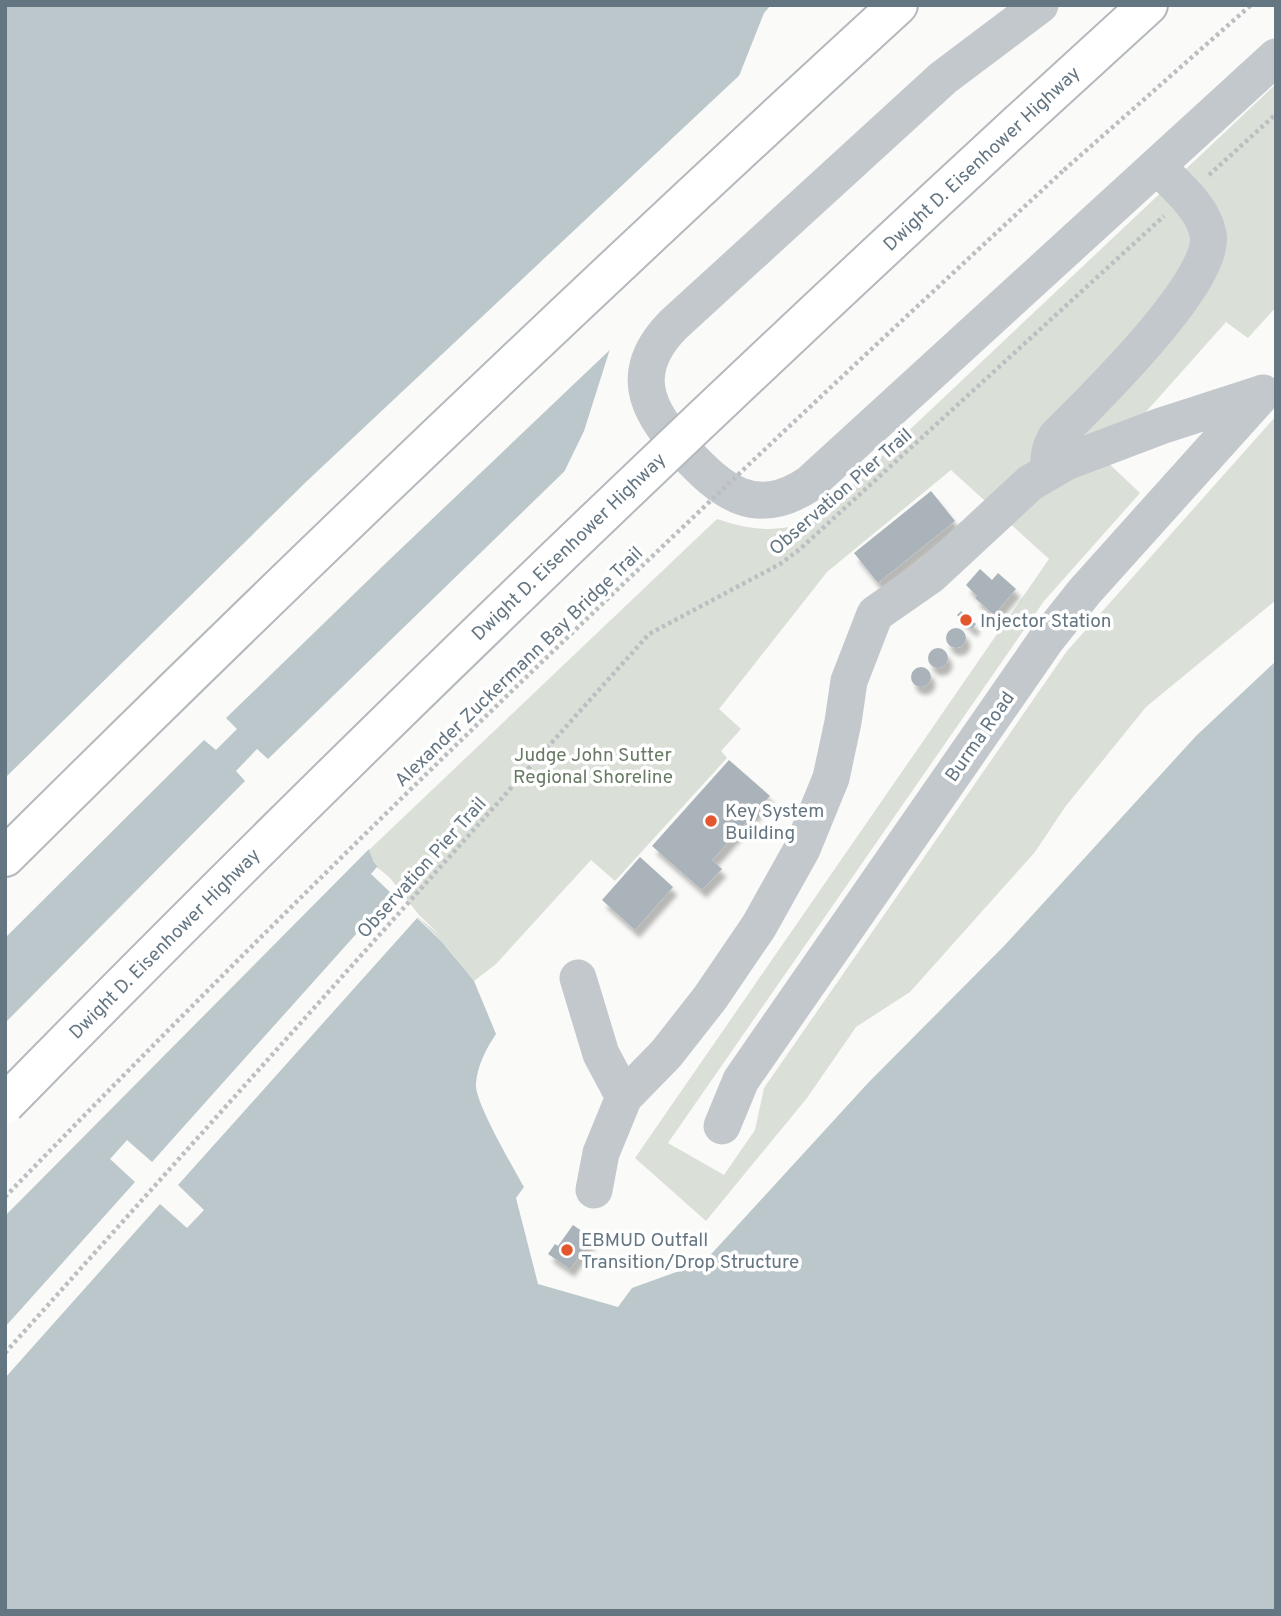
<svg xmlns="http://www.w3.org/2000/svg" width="1281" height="1616" viewBox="0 0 1281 1616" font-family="Overpass,sans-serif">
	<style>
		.green { fill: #dadfd7 }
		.water { fill: #bbc7cb }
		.pier { fill: #fafaf8 }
		.building { fill: #aab3b9; filter: url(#shadow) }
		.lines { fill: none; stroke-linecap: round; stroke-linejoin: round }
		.highway-casing { stroke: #b4b9bd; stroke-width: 42 }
		.path { stroke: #bbbfc2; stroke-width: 4.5; stroke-dasharray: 3.5 3.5; stroke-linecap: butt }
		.minor { stroke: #c3c8cc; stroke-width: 37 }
		.highway { stroke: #fff; stroke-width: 38 }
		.highway-bridge-casing { stroke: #b4b9bd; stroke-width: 42; stroke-linecap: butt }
		.path-bridge { stroke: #bbbfc2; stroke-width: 4.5; stroke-dasharray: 3.5 3.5; stroke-linecap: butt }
		.highway-bridge { stroke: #fff; stroke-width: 38 }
		.poi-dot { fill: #e4572e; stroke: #fff; stroke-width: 2.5 }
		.labels { text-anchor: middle; stroke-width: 7; stroke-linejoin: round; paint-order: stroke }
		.street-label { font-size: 19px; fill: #657683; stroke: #fff }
		.poi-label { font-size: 19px; fill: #657683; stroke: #fff; text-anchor: start }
		.park-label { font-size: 19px; fill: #687a64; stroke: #fff }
	</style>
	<defs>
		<filter id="shadow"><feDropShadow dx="4.5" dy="8" stdDeviation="2" flood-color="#0004"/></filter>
	</defs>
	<rect width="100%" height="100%" fill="#fafaf8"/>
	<path class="green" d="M1276 84V307L1248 338 1226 322 1104 459 1140 493 1044 601 668 1143 724 1175 755 1130 764 1088 1067 651 1276 416V600L1146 707 1065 807 1035 852 910 992 856 1027 807 1098 706 1221 635 1158 1049 559 951 470 827 572 719 709 741 729 721 751 727 758 615 881 591 860 496 964 474 981C463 969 454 955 443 943 417 915 383 888 369 850L717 519C753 531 778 533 814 520Z"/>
	<path class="water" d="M5 5H771L764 13 718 129 636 282 610 349 584 431 553 495 412 668 387 708 366 803 369 850 374 862 398 895 416 917 442 942 474 981 496 1034C486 1049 477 1066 476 1084 474 1101 514 1169 524 1187L516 1198 538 1284 618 1307 632 1288 704 1262 868 1083 1004 946 1196 736 1276 661V1611H5Z"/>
	<path class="pier" d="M744 71 721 131 640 283 615 345 386 563 226 718 237 729 216 750 204 740 5 938V778L307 481Z
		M572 464 556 496 516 553 415 670 377 755 370 803 373 845 5 1216V1023L245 781 236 771 257 749 268 759Z
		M377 867 390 878 419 915 441 936 418 917 178 1185 204 1210 187 1228 160 1204 5 1378V1327L135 1182 110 1159 127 1140 152 1162 392 894 371 874Z"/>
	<path class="building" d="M931 491 955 521 878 583 854 553Z
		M980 569 992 580 998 573 1016 589 994 615 975 598 977 596 966 585Z
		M961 611 976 624 972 629 957 615Z
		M946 638a10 10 0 1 1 20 0a10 10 0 1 1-20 0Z
		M928 658a10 10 0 1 1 20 0a10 10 0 1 1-20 0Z
		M911 677a10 10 0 1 1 20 0a10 10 0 1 1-20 0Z
		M729 760 770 796 712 860 722 869 702 890 652 846Z
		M640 857 673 887 635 930 602 900Z
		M573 1225 592 1238 570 1269 548 1254 555 1244 558 1246Z"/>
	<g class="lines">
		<g class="highway-casing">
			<path id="highway" d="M1020 122 1148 5
				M5 857C297 567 595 283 898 5"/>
		</g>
		<path class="path" d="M1064 170 1251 5
			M1209 175 1276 114
			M5 1353 649 634 780 564 800 549 1164 216"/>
		<path class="minor" d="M1040 5 943 78 673 325C628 371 645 410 684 451 721 491 755 520 809 484L1276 57
			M1049 472C1048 459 1049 449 1056 437 1089 404 1218 279 1208 234 1203 207 1175 185 1157 166
			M578 978 601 1054 624 1097 601 1153 594 1190
			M624 1097 666 1054 710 998 759 926 802 849 831 778 843 722 849 681 875 614 931 575 1030 483 1066 462 1161 426 1263 393
			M722 1126 741 1080 1046 640 1085 591 1263 393"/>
		<use href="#highway" class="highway"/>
		<g class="highway-bridge-casing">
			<path id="highway-bridge" d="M5 1104C335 767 674 441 1020 122"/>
		</g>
		<path class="path-bridge" d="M5 1197C347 843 703 504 1064 170"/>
		<use href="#highway-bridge" class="highway-bridge"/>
	</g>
	<g class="poi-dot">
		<circle cx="966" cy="620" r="7"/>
		<circle cx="711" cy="821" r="7"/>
		<circle cx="567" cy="1250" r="7"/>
	</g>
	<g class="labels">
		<g class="street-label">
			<text transform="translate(981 158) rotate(-43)" y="7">Dwight D. Eisenhower Highway</text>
			<text transform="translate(840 491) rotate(-41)" y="7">Observation Pier Trail</text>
			<text transform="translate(568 546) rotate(-44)" y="7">Dwight D. Eisenhower Highway</text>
			<text transform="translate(518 666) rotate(-44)" y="7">Alexander Zuckermann Bay Bridge Trail</text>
			<text transform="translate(979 736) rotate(-55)" y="7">Burma Road</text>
			<text transform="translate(421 867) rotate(-48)" y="7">Observation Pier Trail</text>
			<text transform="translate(164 943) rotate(-45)" y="7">Dwight D. Eisenhower Highway</text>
		</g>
		<g class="poi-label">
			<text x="980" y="627">Injector Station</text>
			<text x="725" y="817">Key System<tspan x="725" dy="22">Building</tspan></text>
			<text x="581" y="1246">EBMUD Outfall<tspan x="581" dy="22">Transition/Drop Structure</tspan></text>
		</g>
		<g class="park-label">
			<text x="593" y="761">Judge John Sutter<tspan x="593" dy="22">Regional Shoreline</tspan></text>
		</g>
	</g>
	<rect width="1281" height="1616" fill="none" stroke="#657683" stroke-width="14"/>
</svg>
